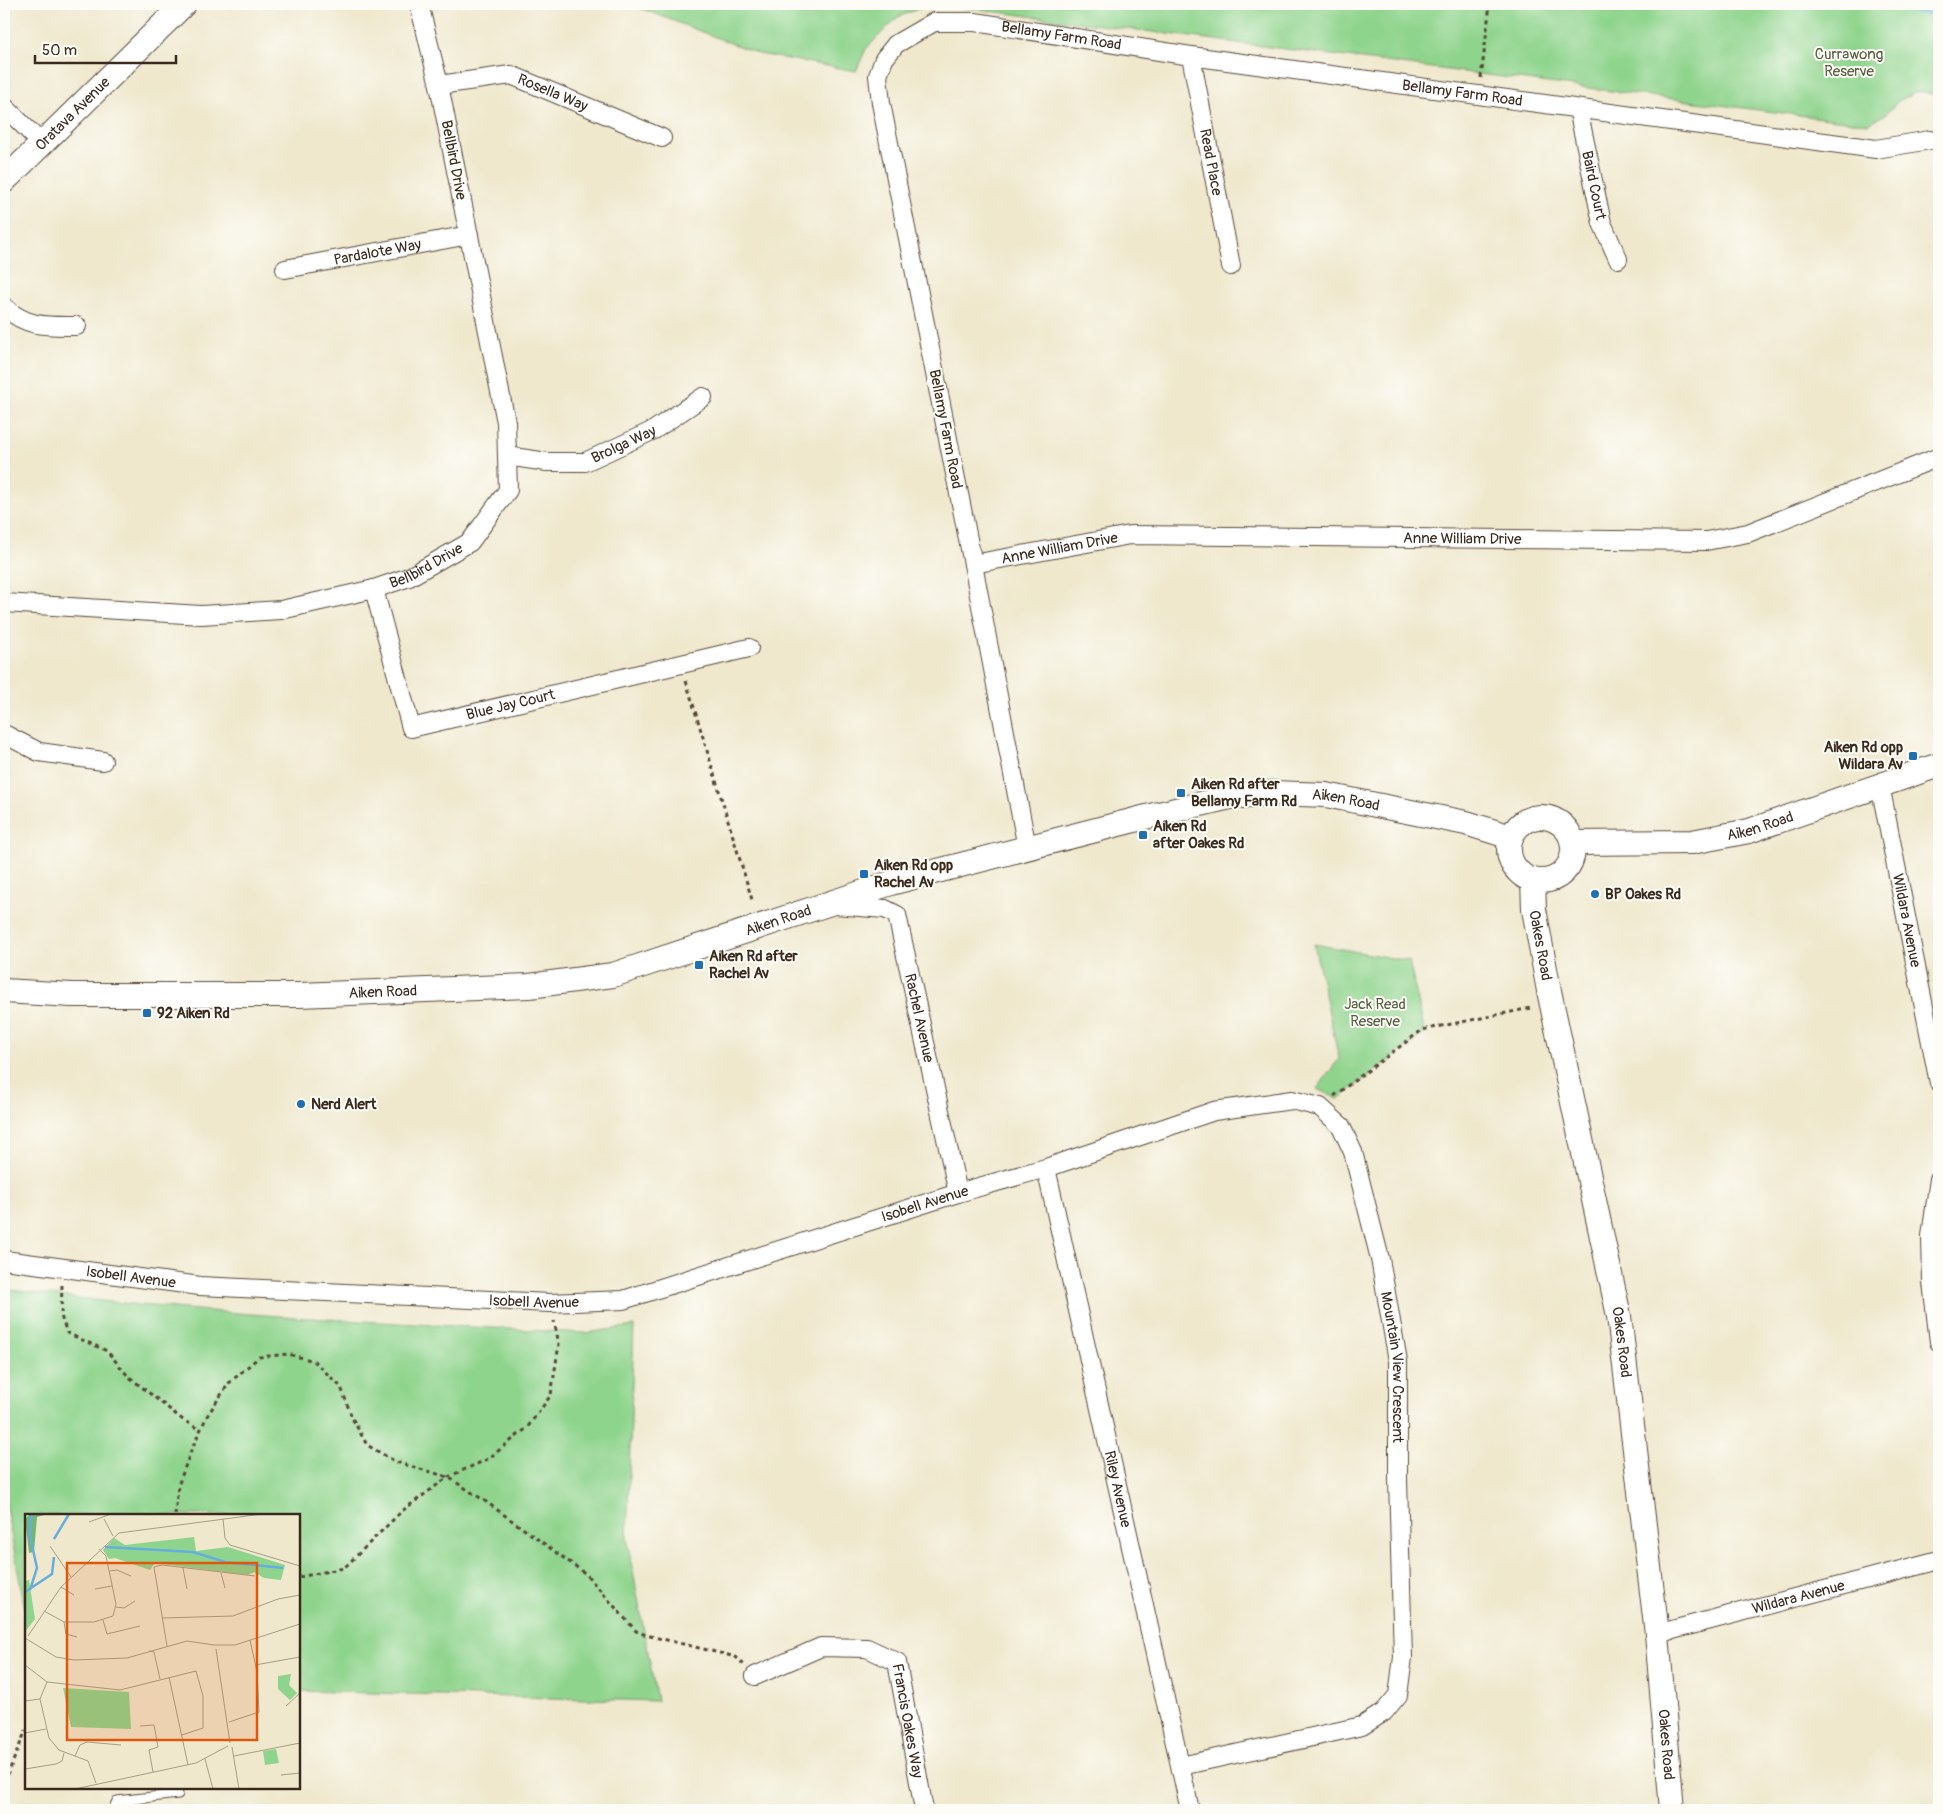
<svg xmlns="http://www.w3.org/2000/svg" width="1943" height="1814" viewBox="0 0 1943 1814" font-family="Pangolin,sans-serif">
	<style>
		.green { fill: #8fd48d; stroke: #657f56 }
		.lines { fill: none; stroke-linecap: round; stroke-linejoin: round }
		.stream { stroke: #66aedd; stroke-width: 5.5 }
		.lane-casing { stroke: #564638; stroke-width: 11 }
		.street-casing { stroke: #564638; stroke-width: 20 }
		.secondary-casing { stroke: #564638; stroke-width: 26 }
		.path { stroke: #564638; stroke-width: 3; stroke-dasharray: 4 4; stroke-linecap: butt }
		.lane { stroke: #fff; stroke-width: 9 }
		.street { stroke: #fff; stroke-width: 18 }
		.secondary { stroke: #fff; stroke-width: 24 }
		.poi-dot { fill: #1f6fb2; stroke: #fdfcf7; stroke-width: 2 }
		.labels { text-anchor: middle; stroke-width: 4; stroke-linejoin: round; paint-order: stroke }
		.street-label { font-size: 15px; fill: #3b2a1e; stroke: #fdfcf7 }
		.park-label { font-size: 15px; fill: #545d3f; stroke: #fdfcf7 }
		.poi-label { font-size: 15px; font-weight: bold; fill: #3b2a1e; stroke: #fdfcf7; text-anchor: start }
		.inset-river { fill: none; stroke: #66aedd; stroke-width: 2.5 }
		.inset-road { fill: none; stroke: #a79c87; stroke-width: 1 }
		.view { fill: #df570d; fill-opacity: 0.15; stroke: #df570d; stroke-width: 2.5 }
		.inset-edge { fill: none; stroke: #3b2a1e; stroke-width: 2.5 }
	</style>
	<rect width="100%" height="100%" fill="#fdfcf7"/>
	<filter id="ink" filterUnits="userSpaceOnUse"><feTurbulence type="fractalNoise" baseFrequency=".02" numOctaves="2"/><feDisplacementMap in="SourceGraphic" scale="10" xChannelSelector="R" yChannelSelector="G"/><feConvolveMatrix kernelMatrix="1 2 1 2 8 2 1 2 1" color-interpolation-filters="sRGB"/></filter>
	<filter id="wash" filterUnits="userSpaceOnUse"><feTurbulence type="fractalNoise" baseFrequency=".0096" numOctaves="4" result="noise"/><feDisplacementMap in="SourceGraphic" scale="20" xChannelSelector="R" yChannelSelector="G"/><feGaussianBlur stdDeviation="1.12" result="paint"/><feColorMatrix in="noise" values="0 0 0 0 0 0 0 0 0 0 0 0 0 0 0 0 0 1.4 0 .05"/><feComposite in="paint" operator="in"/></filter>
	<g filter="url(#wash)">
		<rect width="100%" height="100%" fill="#efe8cd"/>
		<path class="green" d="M630 4H1939V96L1919 91 1898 101 1886 114 1869 123 1852 122 974 9 926 6 898 17 866 49 856 71 759 54Z
			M1314 944 1409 961 1425 1033 1338 1099 1317 1089 1339 1059Z
			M4 1289C197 1316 391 1322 586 1333L634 1326 627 1539 657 1701 299 1691V1515H26V1615L4 1495Z"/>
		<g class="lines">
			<path class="stream" d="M1868 4 1886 5 1939 15"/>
		</g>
	</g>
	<g filter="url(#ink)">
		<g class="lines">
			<g class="lane-casing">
				<path id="lane" d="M113 1810 117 1801 178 1794"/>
			</g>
			<g class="street-casing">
				<g id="street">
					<path id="s1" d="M1191 56 1231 266"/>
					<path id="s2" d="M439 85 511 75 662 138"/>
					<path d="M4 106 41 143"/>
					<path id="s3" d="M1578 109 1602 223 1618 259"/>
					<path id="s4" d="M285 269 469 235"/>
					<path d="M4 307C28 328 47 326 77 326"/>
					<path id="s5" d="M507 456 547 462H585L654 430 703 397"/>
					<path id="s6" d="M973 564 1130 535 1706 541 1748 533 1939 457"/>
					<path id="s7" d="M374 589 411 728 749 648"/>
					<path id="s8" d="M4 603 201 615 281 610 374 589 409 577 470 542 508 490 506 422 439 85 419 4"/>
					<path d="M4 734 39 752 103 761"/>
					<path id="s9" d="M1880 785 1939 1083"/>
					<path id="s10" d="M1027 848 973 564 881 103 878 76 884 59 896 44 934 22H975L1191 56 1876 149 1930 140"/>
					<path id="s11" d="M835 905 885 909 897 915 958 1193"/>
					<path id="s12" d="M1046 1168 1190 1810"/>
					<path d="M1939 1179 1931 1236 1932 1282 1939 1342"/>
					<path id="s13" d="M4 1260 200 1286 550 1303 623 1300 958 1193 1046 1168 1214 1111 1292 1100 1320 1107 1341 1126 1353 1152 1380 1259 1398 1361V1479L1403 1657 1398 1695 1384 1712 1362 1726 1181 1766"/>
					<path id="s14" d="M1657 1634 1939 1560"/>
					<path id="s15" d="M755 1676 821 1647 867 1648 897 1662 924 1810"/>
				</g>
			</g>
			<g class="secondary-casing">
				<g id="secondary">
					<path id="s16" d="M4 181 184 4"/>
					<circle cx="1541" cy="849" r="32"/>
					<path id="s17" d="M1573 843 1692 842 1749 831 1939 765"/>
					<path id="s18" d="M1533 880 1534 909 1549 991 1619 1316 1657 1634 1672 1810"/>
					<path id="s19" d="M4 991 72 995H299L529 986 613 975 891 883 1150 816 1230 797 1250 795 1273 793 1326 795 1466 823 1511 837"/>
				</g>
			</g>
			<path class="path" d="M1481 78 1490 4
				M686 681 753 903
				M1334 1096 1422 1030 1531 1008
				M62 1285 61 1316 67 1333 107 1351 128 1376 183 1420 200 1430
				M175 1515 178 1486 192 1448 207 1416 229 1383 259 1357 288 1354 314 1361 341 1387 352 1418 367 1445 396 1462 448 1477 485 1501 586 1574 636 1631 646 1635 736 1657 744 1665
				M299 1577 344 1568 402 1511 448 1477 488 1459 527 1428 551 1395 559 1344 554 1321
				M4 1783 26 1730"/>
			<use href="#lane" class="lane"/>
			<use href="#street" class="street"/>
			<use href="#secondary" class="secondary"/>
		</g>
	</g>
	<g class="poi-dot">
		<rect x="1908" y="751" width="10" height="10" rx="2.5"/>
		<rect x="1176" y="788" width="10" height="10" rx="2.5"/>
		<rect x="1138" y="830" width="10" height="10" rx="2.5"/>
		<rect x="859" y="869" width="10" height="10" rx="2.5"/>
		<circle cx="1595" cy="894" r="5"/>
		<rect x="694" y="960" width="10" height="10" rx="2.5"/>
		<rect x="142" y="1008" width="10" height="10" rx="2.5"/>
		<circle cx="301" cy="1104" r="5"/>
	</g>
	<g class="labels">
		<g class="street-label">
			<text dy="5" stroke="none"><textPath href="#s10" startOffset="996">Bellamy Farm Road</textPath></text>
			<text dy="5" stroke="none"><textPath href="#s2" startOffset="118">Rosella Way</textPath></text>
			<text dy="5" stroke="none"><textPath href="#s10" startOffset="1401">Bellamy Farm Road</textPath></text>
			<text dy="5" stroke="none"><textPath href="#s16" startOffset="96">Oratava Avenue</textPath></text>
			<text transform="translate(454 160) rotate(79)" y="5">Bellbird Drive</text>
			<text dy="5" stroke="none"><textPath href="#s1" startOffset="108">Read Place</textPath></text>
			<text dy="5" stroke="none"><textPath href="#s3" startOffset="78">Baird Court</textPath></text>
			<text dy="5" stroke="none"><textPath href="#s4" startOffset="94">Pardalote Way</textPath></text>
			<text transform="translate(946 429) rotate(79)" y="5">Bellamy Farm Road</text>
			<text dy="5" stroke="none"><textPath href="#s5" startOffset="121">Brolga Way</textPath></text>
			<text dy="5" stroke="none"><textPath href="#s6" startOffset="492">Anne William Drive</textPath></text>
			<text dy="5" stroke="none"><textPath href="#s6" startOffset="88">Anne William Drive</textPath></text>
			<text dy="5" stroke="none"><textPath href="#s8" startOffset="430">Bellbird Drive</textPath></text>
			<text dy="5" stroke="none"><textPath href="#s7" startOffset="246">Blue Jay Court</textPath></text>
			<text dy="5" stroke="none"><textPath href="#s19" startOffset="1369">Aiken Road</textPath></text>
			<text dy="5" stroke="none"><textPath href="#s17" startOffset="189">Aiken Road</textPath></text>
			<text dy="5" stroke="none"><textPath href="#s9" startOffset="138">Wildara Avenue</textPath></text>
			<text dy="5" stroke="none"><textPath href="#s19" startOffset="784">Aiken Road</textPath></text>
			<text dy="5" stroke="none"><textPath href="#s18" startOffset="66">Oakes Road</textPath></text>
			<text dy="5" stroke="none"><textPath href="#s19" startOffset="379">Aiken Road</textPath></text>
			<text dy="5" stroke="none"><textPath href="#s11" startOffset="169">Rachel Avenue</textPath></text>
			<text dy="5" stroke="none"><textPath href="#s13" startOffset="938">Isobell Avenue</textPath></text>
			<text dy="5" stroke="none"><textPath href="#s13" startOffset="128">Isobell Avenue</textPath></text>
			<text dy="5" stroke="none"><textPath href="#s13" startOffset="532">Isobell Avenue</textPath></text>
			<text dy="5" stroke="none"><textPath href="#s18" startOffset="471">Oakes Road</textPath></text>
			<text dy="5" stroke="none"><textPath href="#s13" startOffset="1626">Mountain View Crescent</textPath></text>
			<text dy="5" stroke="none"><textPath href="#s12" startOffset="329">Riley Avenue</textPath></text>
			<text dy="5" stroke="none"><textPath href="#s14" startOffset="146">Wildara Avenue</textPath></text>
			<text dy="5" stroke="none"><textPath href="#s15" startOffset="211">Francis Oakes Way</textPath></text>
			<text dy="5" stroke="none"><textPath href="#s18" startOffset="876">Oakes Road</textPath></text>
		</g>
		<g class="park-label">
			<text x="1849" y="59">Currawong<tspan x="1849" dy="17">Reserve</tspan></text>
			<text x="1375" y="1009">Jack Read<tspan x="1375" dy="17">Reserve</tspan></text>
		</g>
		<g class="poi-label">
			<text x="1903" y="752" text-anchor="end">Aiken Rd opp<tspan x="1903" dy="17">Wildara Av</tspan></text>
			<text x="1191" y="789">Aiken Rd after<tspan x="1191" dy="17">Bellamy Farm Rd</tspan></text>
			<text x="1153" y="831">Aiken Rd<tspan x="1153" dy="17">after Oakes Rd</tspan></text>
			<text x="874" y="870">Aiken Rd opp<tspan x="874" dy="17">Rachel Av</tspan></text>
			<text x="1605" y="899">BP Oakes Rd</text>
			<text x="709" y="961">Aiken Rd after<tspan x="709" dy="17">Rachel Av</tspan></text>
			<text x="157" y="1018">92 Aiken Rd</text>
			<text x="311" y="1109">Nerd Alert</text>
		</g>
	</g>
	<g transform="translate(25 1514)">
		<rect width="275" height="275" fill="#efe8cd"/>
		<path d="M169 23 171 37 203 33 260 51 256 66 239 64 229 58 223 61 137 50H129L125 56 90 44 84 45 78 36 89 24 100 31ZM4 66 10 105 0 118V67ZM266 160 264 171 272 179 265 186 253 175V162ZM38 174 104 178 106 215 46 213ZM251 235 254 249 240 251 238 237Z" fill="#8fd48d"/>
		<path d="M5 0H23L12 3 9 38 4 39 0 5Z" fill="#73b678"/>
		<path class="inset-river" d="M29 25 44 0M80 33 168 38 200 48 258 54M5 76 12 54 5 22 6 0M0 78 27 60 29 43"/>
		<path class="inset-road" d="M79 5 88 22M198 5 200 24 205 31 275 52M64 8 86 0M25 32 46 63M158 54 162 75M85 57 92 56 106 62M196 59 200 74M36 73 49 81M70 75 87 72M91 93 99 94 110 87M19 97 39 108H69L88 102 91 90 81 42 74 35M137 104 208 102 253 85 275 81M78 106 82 120 115 112M39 108 41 120 52 123M3 122 36 73 94 19 237 0M0 124 31 143 49 146 102 144 162 127 189 131M189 131H210L275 110M142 132 129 53 137 51 230 62M191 135 205 229M124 137 129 138 135 165M0 151 22 168 95 176 171 157 178 182V214L157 221M230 151 275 143M144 163 163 251M22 168 15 185 24 224 34 236 63 247 71 269M0 187 15 185M261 192 275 179M204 208 234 198 232 158 225 126M115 212 129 211 133 233 124 236 128 258M0 219 21 215M207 233 214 275M50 242 55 231 62 228 96 231M209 242 275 229M180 245 188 275M0 255 31 250 37 247 39 239M256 261 275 259M50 275 171 249 203 232"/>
		<path class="view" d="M42 49H232V226H42Z"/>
		<rect width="275" height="275" class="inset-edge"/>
	</g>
	<rect width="1943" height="1814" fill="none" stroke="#fdfcf7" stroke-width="20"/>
	<path d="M35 55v8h141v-8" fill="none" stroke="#3b2a1e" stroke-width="2.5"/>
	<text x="42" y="55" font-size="15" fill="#3b2a1e" stroke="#fdfcf7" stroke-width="4" paint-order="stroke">50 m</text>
</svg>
